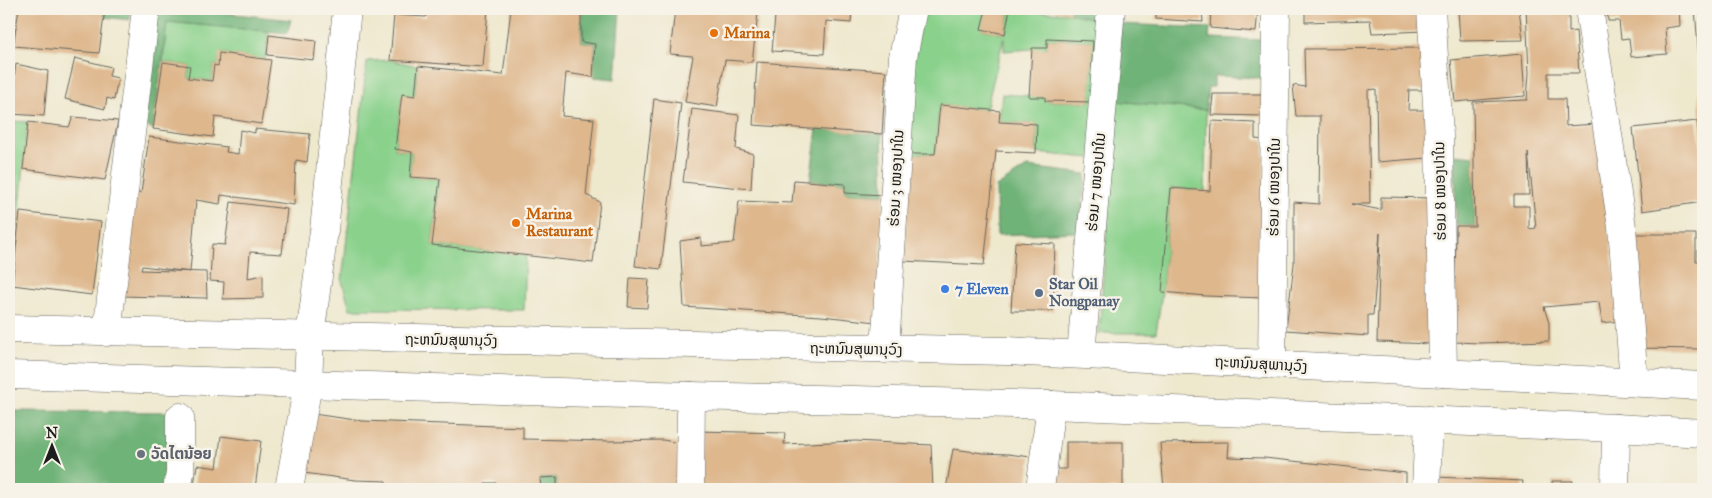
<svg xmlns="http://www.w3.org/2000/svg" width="1712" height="498" viewBox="0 0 1712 498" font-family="'IM FELL Great Primer','Noto Sans Lao',serif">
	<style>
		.green { fill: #8ad18c; stroke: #537654 }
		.forest { fill: #6fb378; stroke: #46684a }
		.building { fill: #deb78d; fill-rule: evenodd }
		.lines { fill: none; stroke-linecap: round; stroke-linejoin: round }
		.minor-casing { stroke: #66635a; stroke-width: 29 }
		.highway-casing { stroke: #66635a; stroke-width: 29 }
		.minor { stroke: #fff; stroke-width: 28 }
		.highway { stroke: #fff; stroke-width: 28 }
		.food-dot { fill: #e8710a; stroke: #f7f3e8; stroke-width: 2 }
		.shop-dot { fill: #3f7fe0; stroke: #f7f3e8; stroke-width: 2 }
		.service-dot { fill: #5c6f8a; stroke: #f7f3e8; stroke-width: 2 }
		.worship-dot { fill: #6b7280; stroke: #f7f3e8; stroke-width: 2 }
		.labels { text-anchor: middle; stroke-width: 5; stroke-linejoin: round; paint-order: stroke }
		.food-label { font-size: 15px; font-weight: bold; fill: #c56008; stroke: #f7f3e8; text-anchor: start }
		.street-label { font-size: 15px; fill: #1c1c1c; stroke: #f7f3e8 }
		.service-label { font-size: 15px; font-weight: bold; fill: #4e5e75; stroke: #f7f3e8; text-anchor: start }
		.shop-label { font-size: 15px; font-weight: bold; fill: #366cbe; stroke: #f7f3e8; text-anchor: start }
		.worship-label { font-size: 15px; font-weight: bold; fill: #5b616d; stroke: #f7f3e8; text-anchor: start }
	</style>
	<rect width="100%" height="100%" fill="#f7f3e8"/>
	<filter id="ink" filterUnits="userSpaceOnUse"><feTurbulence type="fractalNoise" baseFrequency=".02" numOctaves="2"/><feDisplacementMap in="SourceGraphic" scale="10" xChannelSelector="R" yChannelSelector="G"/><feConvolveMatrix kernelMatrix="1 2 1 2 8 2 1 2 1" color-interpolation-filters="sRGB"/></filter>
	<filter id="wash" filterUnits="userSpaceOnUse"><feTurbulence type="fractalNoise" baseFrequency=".0096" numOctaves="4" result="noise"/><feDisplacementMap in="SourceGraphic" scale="20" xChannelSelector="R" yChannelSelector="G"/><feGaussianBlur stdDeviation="1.12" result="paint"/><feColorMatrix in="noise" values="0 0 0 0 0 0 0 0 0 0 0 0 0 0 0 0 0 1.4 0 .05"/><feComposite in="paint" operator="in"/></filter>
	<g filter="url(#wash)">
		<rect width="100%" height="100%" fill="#eee8cd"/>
		<path class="green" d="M922 9H986L982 29 1005 34 1010 9 1022 11 1070 13 1120 24 1117 101 1206 110 1205 191 1171 188 1162 292 1156 333H1099L1112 160 1036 153 1037 124 999 122 1002 94 1045 97 1046 101 1090 102 1092 41 1047 39V48L1004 51V37L986 110 940 105 935 154H908L914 57Z
			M167 22 269 31 265 60 220 53 218 66 214 65 212 81 188 78 190 66 163 62Z
			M390 60 418 66 415 96 402 95 395 149 412 152 410 177 440 179 432 245 526 255 524 310 350 309 342 281 367 61Z
			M9 121 28 122 11 303H9Z"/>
		<path class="forest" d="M105 9H130V20L104 17Z
			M157 9H189L291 20 287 33 167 22 153 129 144 124Z
			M581 9H620L615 79 593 77 595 44 581 42Z
			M1070 9H1123L1120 24 1210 28 1209 38 1265 40 1264 78 1214 76V87H1208L1206 110 1117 101 1120 25 1070 13Z
			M817 129 882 134 884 195 845 193 844 184 810 181Z
			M1455 154 1474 156V195L1475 226H1456Z
			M1027 167 1086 174 1079 232 997 235 996 187Z
			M9 411 172 412 167 489H9Z
			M557 477V489H541L540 478Z"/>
		<g id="blocks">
			<path class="building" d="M9 9H13L10 28H9Z
				M19 9H105L99 53 13 46Z
				M427 9H488L483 67 390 60 394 15 426 17Z
				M511 9H581V42L595 44 593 77 566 73 562 116 594 119 586 195 600 202 593 263 432 245 440 179 410 177 412 152 395 149 402 94 415 96 418 66 503 75Z
				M675 9H770L758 13 752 62 725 60 717 107 685 102 693 56 670 54Z
				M781 9H852L851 23 826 21 824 54 772 51 775 16H781Z
				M986 9H1010L1005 34 981 29Z
				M1049 9H1070V13Z
				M1156 9H1202L1203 22 1156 19Z
				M1211 9H1258L1256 32 1210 28Z
				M1305 9H1425L1427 31 1372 33 1370 20 1305 22Z
				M1458 9H1519L1523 40 1460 41Z
				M1526 9H1569V32L1576 31 1579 73H1548V99H1565L1566 126 1596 124 1620 321 1602 323 1599 302 1544 307 1549 323V341L1480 343 1454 342 1456 226H1475L1473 102 1527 100 1529 73ZM1528 153 1532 189 1536 228 1529 229V206H1514V195H1529Z
				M1607 9H1679L1680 26 1665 28 1667 54 1631 57 1629 38 1621 39 1619 21H1608Z
				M1695 9H1703V60H1699Z
				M269 35 316 41 314 60 267 55Z
				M1047 39 1093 41 1090 102 1045 101V97H1029L1032 48H1047Z
				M1425 48 1427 90H1409L1408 110H1427L1428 158 1377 162 1376 89 1368 90 1370 204H1351L1381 210V197L1435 198 1433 344 1377 342 1380 233 1373 315H1368V336L1286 330 1294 264V202L1319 204 1320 116H1296L1293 85 1305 87 1304 49Z
				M219 53 271 60 261 124 215 117 213 137 153 129 163 62 190 66 188 78 212 81 214 65 218 66Z
				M1522 54 1525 96 1455 102 1451 60Z
				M75 58 111 67 109 76 118 78 114 100 107 98 105 109 65 99Z
				M757 62 886 71 882 134 753 125Z
				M16 64 48 71 44 116 9 114Z
				M1703 90V139H1701L1699 91Z
				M1213 94H1267L1266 116 1211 115Z
				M654 99 681 103 661 269 635 266Z
				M940 105 1000 111 999 122 1037 124 1036 153 996 151 984 265 903 261 908 154H935Z
				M692 109 739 115 736 149 753 154 751 189 683 182Z
				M73 117 118 121 105 180 23 169 28 122 69 127Z
				M1212 121 1255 123V139L1264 140V298L1206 296 1162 292 1171 188 1210 191Z
				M1697 121 1703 164V202L1642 211 1633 128Z
				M255 129 310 134 307 162 296 160 294 205 221 195 220 204 196 200 190 272 142 266 141 270 206 272 207 298 121 296 133 191 141 193 149 137 227 147 226 152 238 154 240 130 255 133Z
				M794 180 845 184V193L884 195 877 322 821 316 684 307 680 241 701 238V246L734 243 739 201 792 203Z
				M231 202 287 209 282 254 250 252 248 278 263 275V298L223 299 224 282 210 281 212 244 225 245Z
				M20 212 101 222 92 295 12 285Z
				M1633 234H1696V261H1703V349L1632 348Z
				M1015 242 1055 244 1053 311H1011Z
				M630 278 649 279 647 308 628 307Z
				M313 414 363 421 523 427V439L610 441 663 440 679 443 681 487 662 489H557V477L540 478 541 489H496V483H485V489H386V481L355 480 304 473Z
				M696 431 785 433 784 444 856 441 931 445 933 489H696Z
				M221 436 261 441 255 489H219L194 485 197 465 217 468Z
				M1066 442H1123V489H1047L1048 469H1066Z
				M1229 442 1228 457 1264 458 1406 473V489H1164L1160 443Z
				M953 449 983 453 1008 454 1031 457 1027 489H946Z
				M1436 477 1523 481 1522 489H1436Z
				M1552 481H1573V489H1553Z"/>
		</g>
	</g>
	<g filter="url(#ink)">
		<use href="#blocks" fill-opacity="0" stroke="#66635a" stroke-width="1"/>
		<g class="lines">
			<g class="minor-casing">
				<path id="minor" d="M1431 9 1439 136 1443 373
					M1589 9 1622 227 1634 382
					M107 332 146 9
					M885 349 903 57 913 9
					M1081 354 1111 9
					M1272 365 1276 9
					M177 489 180 473V417
					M289 489 308 384 310 337 324 230 347 9
					M690 489 691 396
					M1040 489 1051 405
					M1426 489 1429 420
					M1615 489 1616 428"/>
			</g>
			<g class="highway-casing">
				<path id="highway" d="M9 329 1007 351 1703 386
					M9 375 691 396 1051 405 1616 428 1703 433"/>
			</g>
			<use href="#minor" class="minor"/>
			<use href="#highway" class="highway"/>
		</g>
	</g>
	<g class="food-dot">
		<circle cx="714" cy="33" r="5"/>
		<circle cx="516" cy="223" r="5"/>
	</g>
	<circle class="shop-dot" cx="945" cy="289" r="5"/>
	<circle class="service-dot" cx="1039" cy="293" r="5"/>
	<circle class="worship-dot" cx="141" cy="454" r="5"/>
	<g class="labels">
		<g class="food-label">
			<text x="724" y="38">Marina</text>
			<text x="526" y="219">Marina<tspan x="526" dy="17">Restaurant</tspan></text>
		</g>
		<g class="street-label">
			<text transform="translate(896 178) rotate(-87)" y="5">ຮ່ອມ 3 ໜອງປາໃນ</text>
			<text transform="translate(1096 182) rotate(-85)" y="5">ຮ່ອມ 7 ໜອງປາໃນ</text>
			<text transform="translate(1274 187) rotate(-89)" y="5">ຮ່ອມ 6 ໜອງປາໃນ</text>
			<text transform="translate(1440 191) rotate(-91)" y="5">ຮ່ອມ 8 ໜອງປາໃນ</text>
			<text transform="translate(451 340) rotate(1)" y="5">ຖະຫນົນສຸພານຸວົງ</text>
			<text transform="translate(856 349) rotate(1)" y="5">ຖະຫນົນສຸພານຸວົງ</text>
			<text transform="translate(1261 364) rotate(3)" y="5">ຖະຫນົນສຸພານຸວົງ</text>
		</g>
		<g class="service-label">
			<text x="1049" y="289">Star Oil<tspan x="1049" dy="17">Nongpanay</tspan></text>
		</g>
		<g class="shop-label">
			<text x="955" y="294">7 Eleven</text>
		</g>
		<g class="worship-label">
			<text x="151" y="459">ວັດໄຕນ້ອຍ</text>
		</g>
	</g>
	<rect width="1712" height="498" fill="none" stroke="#f7f3e8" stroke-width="30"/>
	<g transform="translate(52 446)" stroke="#f7f3e8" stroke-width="4" paint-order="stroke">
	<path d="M0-4L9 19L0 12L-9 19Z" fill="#1c1c1c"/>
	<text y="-8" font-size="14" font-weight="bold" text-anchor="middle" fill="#1c1c1c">N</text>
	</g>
</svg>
